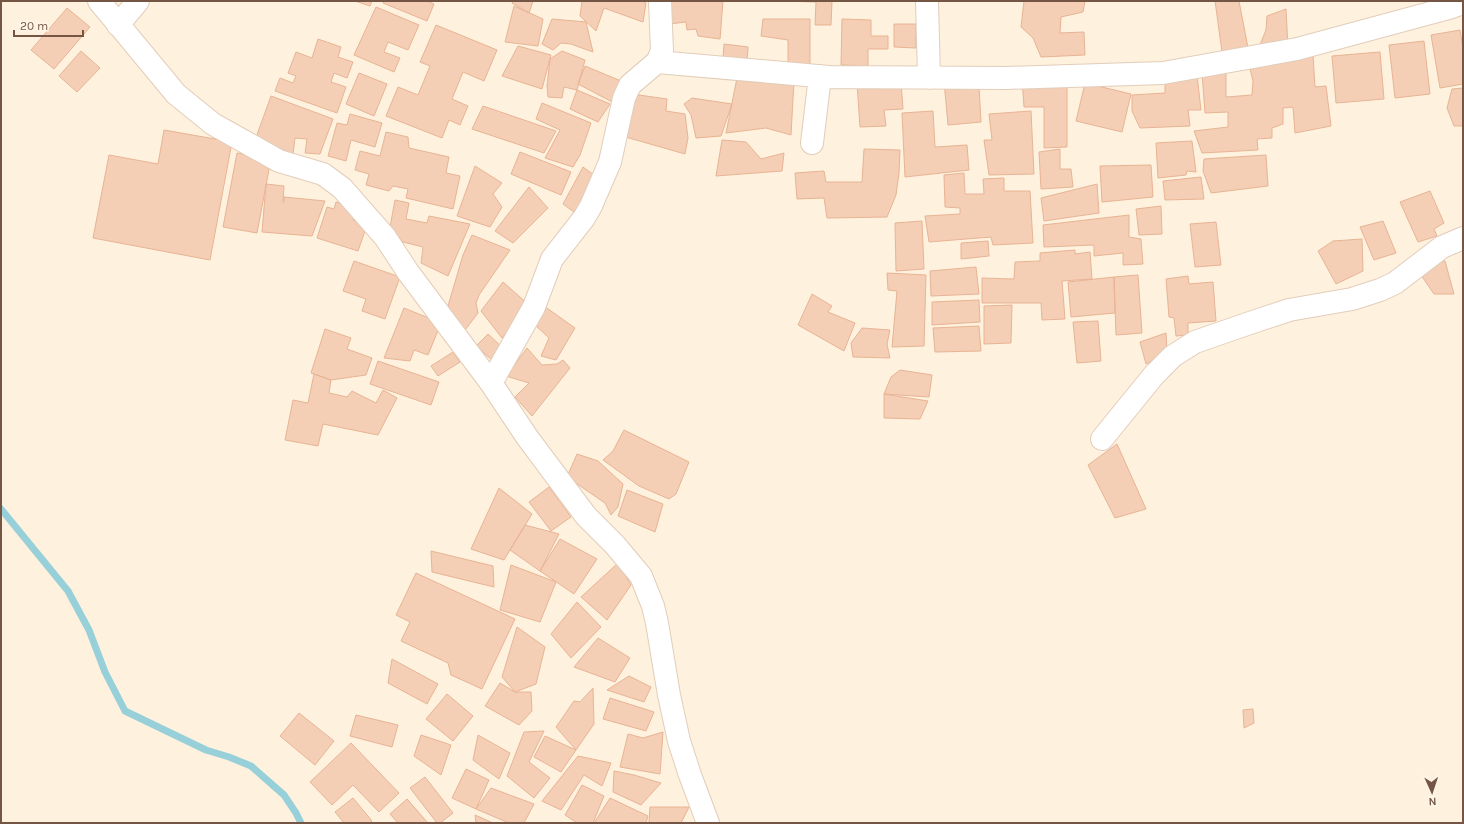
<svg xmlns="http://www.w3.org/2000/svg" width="1464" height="824" viewBox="0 0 1464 824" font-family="Karla,sans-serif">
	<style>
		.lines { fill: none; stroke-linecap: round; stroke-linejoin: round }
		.stream { stroke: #98d0da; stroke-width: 7 }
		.building { fill: #f4ceb5; stroke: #e8b494 }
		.minor-casing { stroke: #e2cdba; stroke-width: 24 }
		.minor { stroke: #fff; stroke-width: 22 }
	</style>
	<rect width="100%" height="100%" fill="#fef1de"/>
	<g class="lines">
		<path class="stream" d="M1 509 68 591 89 630 105 672 125 711 206 750 229 757 251 766 284 795 296 813 301 823"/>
	</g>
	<path class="building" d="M355 1H372L370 6Z
		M384 1H427L434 4 427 21 383 3Z
		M513 1H533L529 13 512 3Z
		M582 1H642L646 3 643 22 604 8 596 31 580 16Z
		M667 1H723L720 39 698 36 696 29 687 30 686 22 669 24Z
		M783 1H832L831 25H815L816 2Z
		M1024 1H1085L1083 12 1061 17 1060 33 1084 32 1085 55 1041 57 1033 38 1021 27Z
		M1215 1H1239L1249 53 1223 59Z
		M514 6 543 19 538 46 505 42Z
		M376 7 419 25 408 50 388 42 384 52 400 58 394 72 354 55Z
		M67 8 90 27 54 69 31 50Z
		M1286 9 1288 48 1259 47 1266 30 1267 16Z
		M552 19 586 22 593 52 571 44 561 43 553 50 542 44Z
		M763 19H810V64L788 65V40L761 36Z
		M842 19 871 20V36H888V49H868V66L841 65Z
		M894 24H916V48L894 47Z
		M436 25 497 50 484 81 463 72 452 99 468 106 460 125 449 120 442 138 386 116 398 87 418 95 430 66 420 62Z
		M1460 30 1463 48V84L1440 88 1431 35Z
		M318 39 341 47 338 57 353 62 347 78 334 73 331 82 346 87 337 113 275 91 280 78 293 83 296 76 288 73 296 52 312 58Z
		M1424 41 1430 94 1395 98 1389 45Z
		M724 44 748 47 747 61 723 59Z
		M518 46 551 55 542 89 502 76Z
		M81 51 100 68 77 92 59 76Z
		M562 51 585 60 577 90 564 87 562 98 548 97 547 86 550 59Z
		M1380 52 1384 99 1336 103 1332 56Z
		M1313 55 1315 87 1326 86 1331 126 1295 133 1293 107 1283 108V124L1272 128V138L1257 139 1258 150 1202 153 1194 131 1228 127V112L1205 113 1202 73 1226 72V97L1252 95 1253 81 1249 65Z
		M585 66 621 81 616 104 578 84Z
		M359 73 387 84 374 116 346 104Z
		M1197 75 1201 110H1188L1190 126 1140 128 1132 111V95L1165 93V77Z
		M737 78 794 81 791 135 766 128 726 133Z
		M1022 79 1067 81V147L1044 148V107H1024Z
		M944 81 979 86 981 122 948 125Z
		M901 82 903 109 884 110 886 126 860 127 857 83Z
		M1085 83 1131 94 1122 132 1076 121Z
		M1463 88V126H1454L1447 108 1452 89Z
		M577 90 610 104 598 122 570 109Z
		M632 94 667 99 666 111 685 114 688 138 685 154 622 136Z
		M271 96 333 119 320 154 305 153 307 139 295 138 293 154 254 143Z
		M692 98 732 104 721 136 696 138 691 115 684 104Z
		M542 103 591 123 580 155 573 167 545 158 560 130 536 119Z
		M483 106 556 131 544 153 472 129Z
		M933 111 935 147 967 145 969 170 905 177 902 113Z
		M1031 111 1034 174 989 175 984 140H992L989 114Z
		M350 114 382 123 375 147 351 140 346 161 328 156 337 123 347 125Z
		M164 130 232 142 210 260 93 238 109 155 158 164Z
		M386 132 408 137 409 148 449 157 446 173 460 176 453 209 406 198 408 189 393 186 389 191 366 185 369 174 355 170 360 151 380 156Z
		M722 140 746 142 761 159 784 153 782 171 716 176Z
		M1192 141 1196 172 1187 171 1186 175 1158 178 1156 143Z
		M864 149 900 150 899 173 896 195 887 217 827 218 824 198 797 199 795 173 824 171 826 182H862Z
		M1060 149V169H1071L1073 187 1041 189 1039 152Z
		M520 152 571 172 561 195 511 174Z
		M237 153 271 159 257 233 223 227Z
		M1266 155 1268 186 1211 193 1203 171 1204 159Z
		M1151 165 1153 197 1102 202 1100 166Z
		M475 166 502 183 493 194 502 207 490 227 457 216Z
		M583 167 598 178 578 215 563 204Z
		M964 173 965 194H984L983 179 1004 178V191H1030L1033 243 993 245 991 237 929 242 925 216 960 214V208L945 207 944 175Z
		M1201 177 1204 199 1165 200 1163 181Z
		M266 184 284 186 283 202H284V197L325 201 312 236 262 232Z
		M1097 184 1099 213 1044 221 1041 198Z
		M529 187 548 208 513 243 495 231Z
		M1430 191 1444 223 1434 229 1437 236 1418 242 1400 202Z
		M395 200 409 203 406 219 427 223 429 216 470 224 448 276 421 263 423 247 403 242 390 227Z
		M336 202 357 209 353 220 367 225 358 251 317 238 327 207 334 209Z
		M1161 206 1162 234 1139 235 1136 209Z
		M1129 215V237L1141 239 1143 264 1123 265V253L1094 256V245L1044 247 1043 225Z
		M922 221 924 269 896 271 895 223Z
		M1383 221 1396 253 1374 260 1360 227Z
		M1216 222 1221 265 1195 267 1190 224Z
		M472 235 510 250 479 295 476 303 478 313 465 330 448 306 463 255Z
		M1362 239 1363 271 1336 284 1318 251 1333 241Z
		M988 241 989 256 961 259V243Z
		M1075 250V254L1090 252 1092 279 1062 281 1065 319 1042 320 1041 303H982V278L1014 279 1015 262 1040 261V253Z
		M354 261 400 277 385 319 362 311 366 299 343 291Z
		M1445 261 1454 294H1434L1421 275 1432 262Z
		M976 267 979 294 931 296 930 271Z
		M887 273 926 275 924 346 892 347 897 291 888 290Z
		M1138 275 1142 333 1116 335 1114 277Z
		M1188 276 1189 284 1213 282 1216 321 1188 323V335L1176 336 1174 318 1169 317 1166 279Z
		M1114 277 1115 313 1071 317 1068 282Z
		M503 282 529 305 502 338 481 311Z
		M812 294 832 306 828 312 855 323 844 351 798 325Z
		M979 300 980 322 932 325V302Z
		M1012 305 1011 343 984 344V306Z
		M544 306 575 328 556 360 541 356 549 338 534 324Z
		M404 308 441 323 428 355 414 350 410 361 384 358Z
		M1098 321 1101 361 1077 363 1073 322Z
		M979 326 981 351 935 352 933 328Z
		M862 328 890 330 887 344 890 358 853 357 851 343Z
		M325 329 351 338 347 349 372 358 366 375 331 380 311 373Z
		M1166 333 1167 353 1146 364 1140 342Z
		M488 334 503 348 492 360 476 346Z
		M527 348 542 365 557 364 563 360 570 368 532 416 515 397 529 383 506 376Z
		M453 352 460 362 438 376 431 366Z
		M378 361 439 382 431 405 370 384Z
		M900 370 932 375 929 397 884 394 891 377Z
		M314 374 331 380 329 393 347 397 352 391 376 403 383 390 397 398 378 435 323 424 318 446 285 440 293 400 308 403Z
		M884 394 928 401 920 419 884 418Z
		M624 430 689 462 676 494 669 499 639 486 603 460 613 451Z
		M1117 444 1146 509 1115 518 1088 465Z
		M577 454 598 461 623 484 618 507 611 515 605 503 567 477Z
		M549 487 571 517 551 531 529 502Z
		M499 488 532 514 504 560 471 549Z
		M627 490 663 504 655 532 618 516Z
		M525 525 559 534 540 571 510 550Z
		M560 539 597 559 574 594 540 571Z
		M431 551 493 566 494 587 432 572Z
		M618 563 631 585 607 620 581 597Z
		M511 565 556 582 540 622 500 610Z
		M416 573 515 619 482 689 451 675 448 663 401 641 410 622 396 615Z
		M577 602 601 627 571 658 551 634Z
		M517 627 545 647 536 684 515 692 502 677Z
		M598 638 630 658 615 682 574 667Z
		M392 659 438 684 427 704 388 683Z
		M629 676 651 687 644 702 607 690Z
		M500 683 515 692H531L532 711 519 725 485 706Z
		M593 688 594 724 576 750 556 727 574 701 580 702Z
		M447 694 473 716 453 741 426 719Z
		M610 698 654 712 646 731 603 719Z
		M1253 709 1254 723 1244 728 1243 710Z
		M299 713 334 741 315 765 280 736Z
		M356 715 398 725 392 747 350 736Z
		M544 731 529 762 550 778 534 798 507 776 524 732Z
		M663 732 660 774 620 767 628 734 643 738Z
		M421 735 451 745 441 775 414 756Z
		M478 735 510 753 499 779 473 760Z
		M545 736 576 750 561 772 534 757Z
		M351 743 399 793 379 812 353 785 332 805 310 782Z
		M578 756 611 763 602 786 584 775 561 810 542 801Z
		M466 769 489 780 476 809 452 798Z
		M614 771 634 775 661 783 641 805 613 792Z
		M425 777 453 813 440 823H437L410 788Z
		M582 785 604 796 593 823H577L565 815Z
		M491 788 534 804 524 823H509L476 809Z
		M353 798 372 821 370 823H344L335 812Z
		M610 798 648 816 646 823H594Z
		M407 799 428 823H398L390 814Z
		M650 807H689L681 823H649Z
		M475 815 493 823H476Z"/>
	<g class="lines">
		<g class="minor-casing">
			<path id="minor" d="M99 1 176 94 213 124 279 161 323 174 342 188 385 237 408 272 491 383 527 437 586 516 615 545 641 576 653 606 657 623 669 695 679 741 690 775 708 823
				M660 1 662 51 657 62 829 77 1006 78 1163 73 1297 49 1449 8 1463 3
				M927 1 929 78
				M118 25 138 1
				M812 143 820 76
				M491 383 534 307 552 259 584 218 591 206 610 162 624 98 630 85 657 62
				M1102 439 1154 375 1173 356 1195 342 1250 323 1289 310 1352 299 1380 290 1395 283 1442 247 1463 238"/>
		</g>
		<use href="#minor" class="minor"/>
	</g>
	<rect width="1464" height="824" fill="none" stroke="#755645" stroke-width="4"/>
	<g transform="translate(1432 792) rotate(177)" stroke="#fff5e6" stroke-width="3" paint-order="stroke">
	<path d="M0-3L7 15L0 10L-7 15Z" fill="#755645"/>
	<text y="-6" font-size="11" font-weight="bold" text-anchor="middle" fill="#755645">N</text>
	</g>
	<path d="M14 30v6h69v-6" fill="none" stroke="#755645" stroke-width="2"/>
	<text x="20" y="30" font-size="12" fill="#755645" stroke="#fff5e6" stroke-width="3" paint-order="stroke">20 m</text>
</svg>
